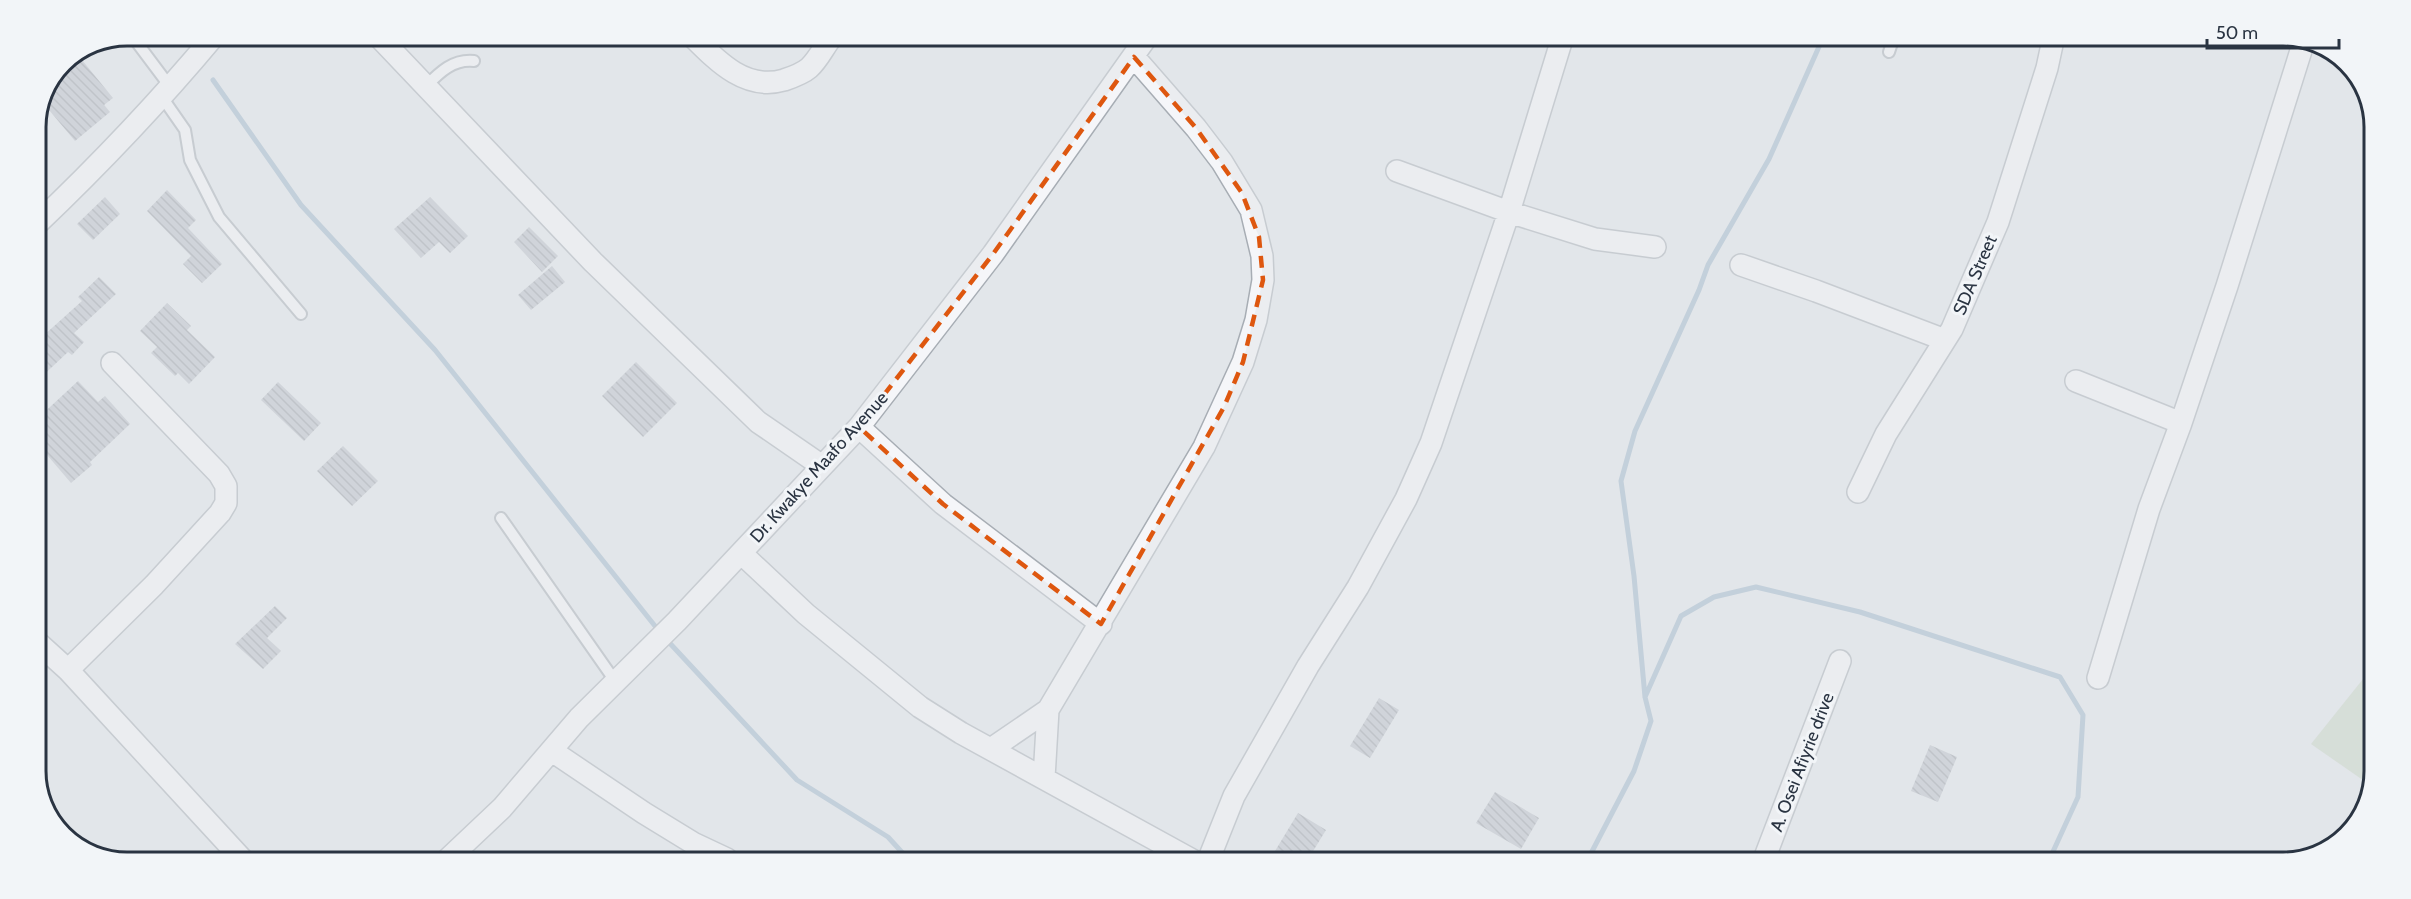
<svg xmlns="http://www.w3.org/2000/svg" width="2411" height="899" viewBox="0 0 2411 899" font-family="Cabin,sans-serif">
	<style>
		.garden { fill: #c8d4c4 }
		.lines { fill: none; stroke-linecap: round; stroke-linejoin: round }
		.stream { stroke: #9eb5c9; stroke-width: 5 }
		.building { fill: url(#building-back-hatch) }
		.service-casing { stroke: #a7adb4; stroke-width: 14 }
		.minor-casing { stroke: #a7adb4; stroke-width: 24 }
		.service { stroke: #f5f6f9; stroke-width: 10 }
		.minor { stroke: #f5f6f9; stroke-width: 21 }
		.marked { fill: none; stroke: #de570f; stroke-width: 4.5; stroke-dasharray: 12 8; stroke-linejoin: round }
		.labels { text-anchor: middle; stroke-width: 6; stroke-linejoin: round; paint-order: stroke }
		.street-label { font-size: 18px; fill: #2a3442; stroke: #f2f5f8 }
		.rim { fill: none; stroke: #2a3442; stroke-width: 3 }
	</style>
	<defs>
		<pattern id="building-back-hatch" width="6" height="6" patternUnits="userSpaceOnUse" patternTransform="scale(1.5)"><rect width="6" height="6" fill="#babfc7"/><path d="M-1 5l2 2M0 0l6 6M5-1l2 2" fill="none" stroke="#979ca3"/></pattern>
	</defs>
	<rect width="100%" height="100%" fill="#e2e6ea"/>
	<path class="garden" d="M2371 669 2370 785 2311 744Z"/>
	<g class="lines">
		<path class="stream" d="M213 80 301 205 435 350 659 631
			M665 638 797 780 888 837 909 860
			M1645 697 1681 616 1714 597 1756 587 1860 612 2060 677 2083 715 2078 797 2051 856
			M1587 861 1634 771 1651 721 1645 697 1634 576 1621 481 1635 431 1699 290 1708 265 1769 159 1822 40"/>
	</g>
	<path class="building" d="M82 60 113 98 104 105 110 112 75 141 44 104 53 84Z
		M167 190 196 220 188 228 222 264 202 283 183 264 191 256 147 211Z
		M105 197 120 214 93 240 77 224Z
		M430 197 468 236 450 253 439 242 421 258 394 229Z
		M529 227 558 256 542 272 514 242Z
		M552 266 565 282 531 310 518 295Z
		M99 277 116 294 74 333 84 342 72 355 68 352 36 382V329L43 336 82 301 78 297Z
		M167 303 191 326 187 330 215 357 189 384 178 373 175 376 151 353 157 347 140 331Z
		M636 362 677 403 643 437 602 396Z
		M78 381 98 402 105 396 130 424 90 462 92 465 71 483 36 442V420Z
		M278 382 321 423 304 441 261 400Z
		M343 446 378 481 352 506 317 471Z
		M275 606 287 618 267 638 281 651 263 669 235 644Z
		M1379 698 1399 710 1370 758 1350 746Z
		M1930 745 1957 757 1938 802 1911 791Z
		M1495 792 1539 818 1521 849 1476 823Z
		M1298 813 1326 830 1307 861H1269Z"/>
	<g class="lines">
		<g class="service-casing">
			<path id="service" d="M132 36 171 88
				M1889 52 1893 40
				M426 86C440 72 453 59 474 61
				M162 97 185 130 190 160 219 217 301 314
				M501 518 615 681"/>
		</g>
		<g class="minor-casing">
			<path id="minor" d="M379 37 593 262 758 422 822 466
				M693 37C718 62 746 91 784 80 793 77 802 74 809 68 818 60 824 47 831 38
				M1397 171 1509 212 1595 239 1655 247
				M36 225C99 165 158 103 214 36
				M1741 265 1816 291 1945 340
				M2076 381 2181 423
				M859 427 943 504 1101 624
				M1858 492 1886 434 1952 329 1998 222 2047 68 2053 40
				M741 553 806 614 920 707 961 733 1194 861
				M36 641 68 670 241 858
				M68 670 154 585 220 513 226 503V486L219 474 112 363
				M2098 678 2149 509 2181 423 2227 286 2304 41
				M991 749 1048 710 1204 447 1243 362 1256 320 1263 280 1262 256 1251 210 1222 162 1196 128 1134 57
				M552 751 644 813 693 843 701 859
				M1044 778 1048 710
				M693 843 727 859
				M448 859 502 808 579 718 677 621 859 427 993 254 1146 38
				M1208 861 1234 796 1308 666 1358 587 1406 499 1431 443 1509 212 1562 39
				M1763 862 1840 661"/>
		</g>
		<use href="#service" class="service"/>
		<use href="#minor" class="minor"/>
	</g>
	<path d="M0 0H2411V899H0ZM1134 57 1196 128 1242 193 1259 237 1263 280 1243 362 1224 407 1101 624 943 504 859 427 993 254Z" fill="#e2e6ea" fill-opacity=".55" fill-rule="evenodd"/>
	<path class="marked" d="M1134 57 1196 128 1242 193 1259 237 1263 280 1243 362 1224 407 1101 624 943 504 859 427 993 254Z"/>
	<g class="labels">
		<g class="street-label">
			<text transform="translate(1975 275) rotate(-67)" y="6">SDA Street</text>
			<text transform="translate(819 467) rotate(-48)" y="6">Dr. Kwakye Maafo Avenue</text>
			<text transform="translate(1802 762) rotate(-69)" y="6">A. Osei Afiyrie drive</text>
		</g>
	</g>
	<path d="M0 0H2411V899H0ZM127 46H2283A81 81 0 0 1 2364 127V771A81 81 0 0 1 2283 852H127A81 81 0 0 1 46 771V127A81 81 0 0 1 127 46Z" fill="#f2f5f8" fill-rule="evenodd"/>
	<path class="rim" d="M127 46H2283A81 81 0 0 1 2364 127V771A81 81 0 0 1 2283 852H127A81 81 0 0 1 46 771V127A81 81 0 0 1 127 46Z"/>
	<path d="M2207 39v9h132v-9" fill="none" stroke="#2a3442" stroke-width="3"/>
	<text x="2216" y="39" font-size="18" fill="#2a3442" stroke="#f2f5f8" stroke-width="4.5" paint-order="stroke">50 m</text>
</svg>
